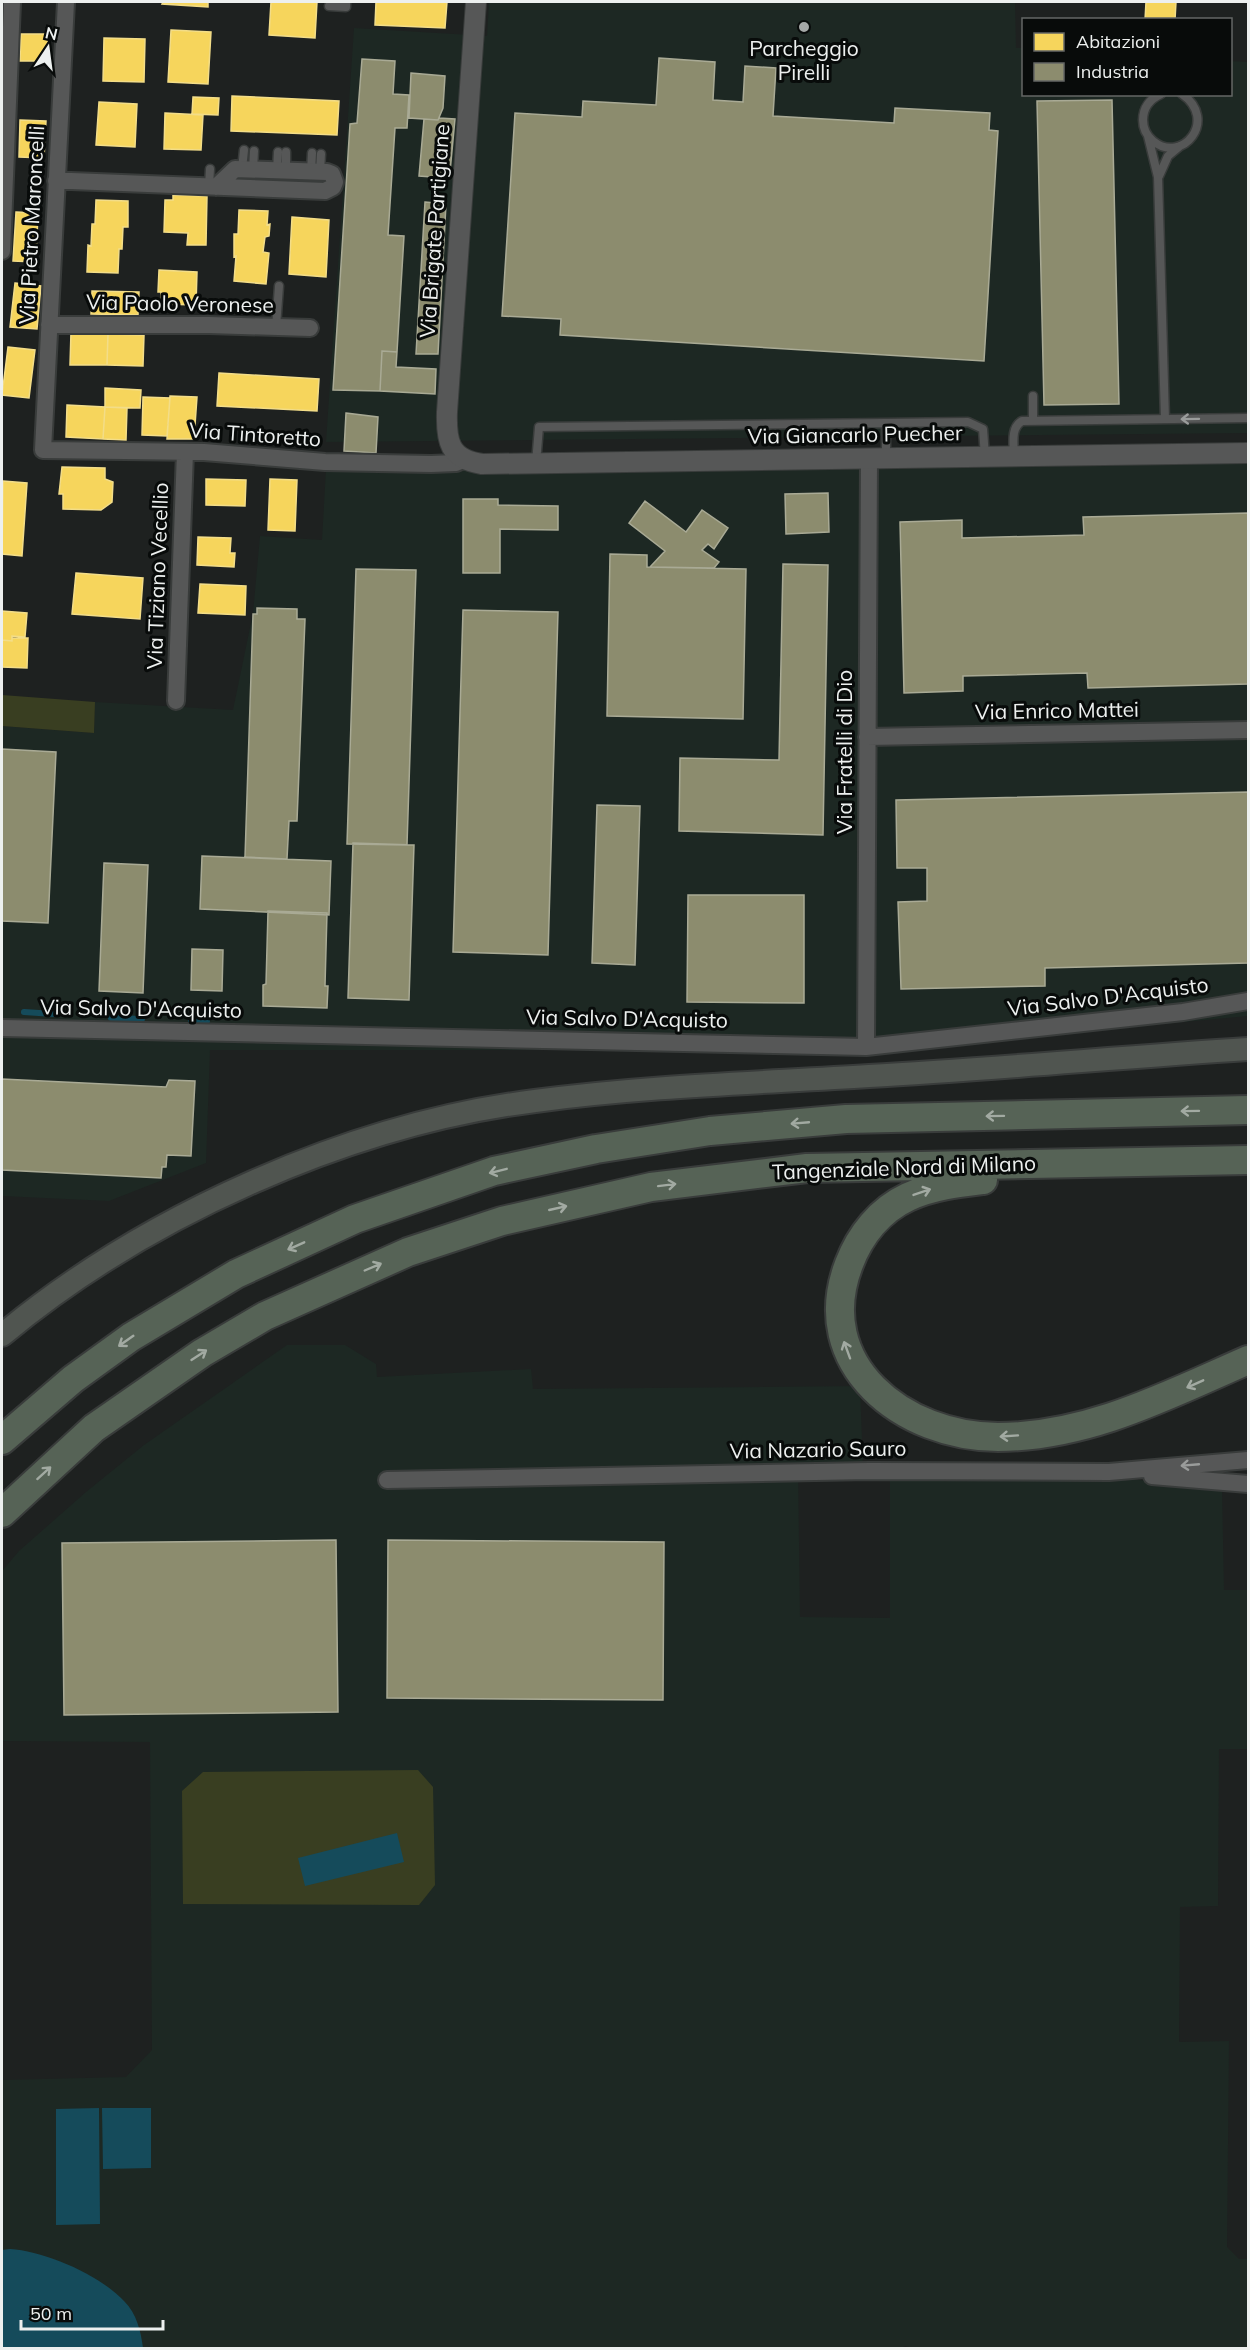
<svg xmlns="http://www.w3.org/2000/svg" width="1250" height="2350" viewBox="0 0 1250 2350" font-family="Mulish,sans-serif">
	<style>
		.built { fill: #1d2823 }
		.green { fill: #393e21 }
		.water { fill: #154b5b }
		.homes { fill: #f6d55c; stroke: #f3dd88; stroke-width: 1.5 }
		.industry { fill: #8c8c6e; stroke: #a9aa95; stroke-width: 1.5 }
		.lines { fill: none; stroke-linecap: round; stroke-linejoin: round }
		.stream { stroke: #154b5b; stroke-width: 6 }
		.service-casing { stroke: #393c3b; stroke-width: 11 }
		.minor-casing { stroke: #393c3b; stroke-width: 20 }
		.tertiary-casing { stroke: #393c3b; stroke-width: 22 }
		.secondary-casing { stroke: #393c3b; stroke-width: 26 }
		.motorway-casing { stroke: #393c3b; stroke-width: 32 }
		.service { stroke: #565757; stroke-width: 8 }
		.minor { stroke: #565757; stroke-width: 16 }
		.tertiary { stroke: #565757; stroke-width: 20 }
		.secondary { stroke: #505550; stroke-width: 22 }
		.motorway { stroke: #566356; stroke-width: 28 }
		.oneway { stroke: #9a9c9b }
		.oneway2 { stroke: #a2aaa2 }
		.poi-dot { fill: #a5a8a7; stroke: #080b0a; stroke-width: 2 }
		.labels { text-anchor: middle; stroke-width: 6; stroke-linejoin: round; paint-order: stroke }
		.poi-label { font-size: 21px; fill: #edf0ef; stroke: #080b0a }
		.street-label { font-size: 21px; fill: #edf0ef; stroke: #080b0a }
	</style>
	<rect width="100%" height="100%" fill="#1e2120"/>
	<path class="built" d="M489 2H1015L1016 48H1023L1024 94H1230L1231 61 1248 62V433L326 442 354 28 487 36Z
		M1248 461V1016L880 1050H210L206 1163 109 1201 2 1196V726L94 733 95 702 233 710 253 613 260 536 322 540 326 469H873Z
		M287 1345H345L376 1364 377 1377 531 1369 533 1389 860 1386 863 1466 798 1467 800 1617 890 1618V1478L1108 1477 1222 1488 1224 1590H1248V1749H1219L1218 1906 1180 1907 1179 2042 1229 2041 1227 2247 1239 2259H1248V2348H913L905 2346 902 2348H2V2080L126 2077 152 2050 150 1742 2 1741V1571L19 1551 86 1492 144 1445Z"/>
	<path class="green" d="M237 175 329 180 325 184 239 180Z
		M2 695 95 702 94 733 2 726Z
		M418 1770 433 1787 435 1885 419 1905 183 1904 182 1791 203 1772Z"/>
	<path class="water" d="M397 1833 404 1862 305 1886 298 1858Z
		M99 2108 100 2224 56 2225V2109Z
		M102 2108H151V2168L103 2169Z
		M10 2249C45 2251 100 2275 124 2301 137 2314 141 2332 143 2348H2V2250Z"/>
	<path class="homes" d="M163 2H208V7L162 4Z
		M271 2H317L315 38 269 35Z
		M376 2H447L445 28 375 25Z
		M1146 2H1176L1175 20H1145Z
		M171 30 211 32 208 84 168 82Z
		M21 34H48L47 61H20Z
		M104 38 145 39 144 82 103 81Z
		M232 96 339 101 337 135 231 131Z
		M193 97 219 98 218 115 192 114Z
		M99 102 137 104 135 147 96 145Z
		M165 113 203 115 201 150 164 149Z
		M20 120 46 121 44 158 19 157Z
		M173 195 207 196 206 245H187L188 233 164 232 165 200H173Z
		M96 200 128 201V227H123L122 249H119L118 273 87 272 88 245 91 246 92 224H95Z
		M239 210 268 211 267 225 270 224 269 236 265 237 263 252 269 253 266 284 234 281 236 256 234 257V234H238Z
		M16 212 38 213 36 262 13 261Z
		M292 217 329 220 326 277 289 274Z
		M159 270 197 272 196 305 161 304V292H158Z
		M15 283 41 286 37 329 10 327Z
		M92 291 139 292 138 315 91 314Z
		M71 332 108 333 107 365H70Z
		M108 334 144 335 143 366 107 365Z
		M8 347 35 350 29 398 2 395Z
		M219 373 319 379 317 411 217 406Z
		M105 388 141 390 140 408 105 407Z
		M170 396 197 397 194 439H167Z
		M143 397 170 398 167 436 142 435Z
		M67 405 105 407 103 439 66 437Z
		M105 407 127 408 126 440 103 439Z
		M62 467 105 468V479L113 482 112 502 101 510 63 509V494H59Z
		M206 479 246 480 245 506 206 505Z
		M270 479 297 480 295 531 268 530Z
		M3 481 27 483 22 556 2 554Z
		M198 537 231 538 230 553H235L234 567 197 565Z
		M76 573 143 578 140 619 72 614Z
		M200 584 246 586 245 615 198 613Z
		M2 611 27 613 25 637 12 636V641L2 640Z
		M12 638H28L27 668 2 667V640L12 641Z"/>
	<path class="industry" d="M659 58 715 62 713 100 743 102 745 66 776 68 773 116 894 123 895 108 990 113 989 130 998 131 984 361 560 335 561 319 502 316 515 113 582 117 583 101 656 105Z
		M362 59 395 61 393 94 409 95 407 128H395L388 235 404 236 397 352 382 351 380 391 333 390 350 124 357 123Z
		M411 73 445 76 443 108 438 120 409 118Z
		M1112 100 1119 404 1044 405 1037 101Z
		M439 118 455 119 450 172 446 178 419 176 424 119 438 120Z
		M425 202 446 204 438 354H416Z
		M382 351 397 352 396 367 436 369 435 394 380 391Z
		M346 413 378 417 376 453 344 451Z
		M828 493 829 532 786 534 785 494Z
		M463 499H498V505L558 506V530L500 529V573H463Z
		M645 501 686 532 702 510 728 528 714 549 708 544 702 550 719 562 714 568 650 567 665 551 629 523Z
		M1248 513V684L1088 688 1087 673 963 676V691L904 693 900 522 962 520V538L1084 535 1083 517Z
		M610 554 647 555V567L746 569 743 719 607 716Z
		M783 564 828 565 823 835 679 831 680 758 779 760Z
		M356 569 416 570 407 845 347 844Z
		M257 608 297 609V619H305L297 821H289L287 859 245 857 253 614H257Z
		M463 610 558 612 548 955 453 952Z
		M2 749 56 752 48 923 2 921Z
		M1248 792V963L1045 968V986L901 989 898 902 927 901V868H897L896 800Z
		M597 805 640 806 635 965 592 963Z
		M353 843 414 845 409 1000 348 998Z
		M202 856 331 861 329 915 200 909Z
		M104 863 148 865 143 993 99 991Z
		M688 895H804V1003L687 1002Z
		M268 911 327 913 325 986H328L327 1008 263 1006V985L266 984Z
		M192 949 223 950 222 991 191 990Z
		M2 1079 166 1087 169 1080 195 1081 191 1156 167 1155 166 1167H162L161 1178 2 1170Z
		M336 1540 338 1712 64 1715 62 1543Z
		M388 1540 664 1542 663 1700 387 1698Z"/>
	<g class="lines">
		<path class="stream" d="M24 1012 54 1014
			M111 1018 142 1019
			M191 1021H207"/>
		<g class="service-casing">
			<path id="service" d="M329 6 346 7V2
				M1161 94C1150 99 1143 108 1143 120 1143 128 1147 136 1153 141 1182 165 1219 120 1182 94
				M1148 136 1158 177 1165 419
				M242 169 244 150
				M253 170 254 151
				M277 170 278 152
				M286 171V152
				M311 172 312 153
				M320 172 321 154
				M1159 176 1168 156 1180 146
				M209 186 210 169
				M276 327 279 286
				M1033 421V396
				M1014 457C1014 445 1010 428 1022 421L1248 418
				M886 458V423
				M536 463 539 427 968 422 983 429 985 457"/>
		</g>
		<g class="minor-casing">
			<path id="minor" d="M66 2 43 450 204 452 325 462 431 464 456 463 463 460
				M56 181H71L325 191 333 187 335 182 332 174 327 172 235 169 216 187
				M2 251 12 2
				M49 325H209L310 328
				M176 701 185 452
				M867 737 1248 730
				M2 1028 866 1047 1183 1012 1248 1001
				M866 1047 869 459
				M1152 1476 1248 1484
				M387 1480 869 1471 1109 1472 1248 1460"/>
		</g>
		<g class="tertiary-casing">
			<path id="tertiary" d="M476 2 447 412C446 441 449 459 482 464L1248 453"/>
		</g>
		<g class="secondary-casing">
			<path id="secondary" d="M2 1335C145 1216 350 1124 535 1101 646 1086 758 1083 869 1076 996 1069 1122 1057 1248 1049"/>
		</g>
		<g class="motorway-casing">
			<path id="motorway" d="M983 1180C958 1183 932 1186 908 1197 880 1210 860 1235 849 1264 810 1365 904 1437 998 1437 1088 1437 1168 1395 1248 1360
				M2 1440 73 1379 131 1337 236 1274 355 1219 494 1171 596 1149 710 1131 846 1119 1248 1110
				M2 1513 94 1428 202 1353 265 1316 408 1252 502 1221 651 1187 807 1168 1248 1160"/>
		</g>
		<use href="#service" class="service"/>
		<use href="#minor" class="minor"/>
		<use href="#tertiary" class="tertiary"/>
		<use href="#secondary" class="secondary"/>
		<use href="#motorway" class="motorway"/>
	</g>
	<defs><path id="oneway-shaft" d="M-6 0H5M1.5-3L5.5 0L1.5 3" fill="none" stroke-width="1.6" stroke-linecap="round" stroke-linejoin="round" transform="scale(1.5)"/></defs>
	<g class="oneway">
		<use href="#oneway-shaft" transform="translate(1190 419) rotate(179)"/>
		<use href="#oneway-shaft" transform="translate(1190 1465) rotate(175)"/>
	</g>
	<g class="oneway2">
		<use href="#oneway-shaft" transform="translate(1190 1111) rotate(179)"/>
		<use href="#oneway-shaft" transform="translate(995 1116) rotate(179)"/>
		<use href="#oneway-shaft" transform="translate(800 1123) rotate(175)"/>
		<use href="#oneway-shaft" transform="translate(498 1171) rotate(166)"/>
		<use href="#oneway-shaft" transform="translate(667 1185) rotate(-7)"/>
		<use href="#oneway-shaft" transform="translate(922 1192) rotate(-19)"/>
		<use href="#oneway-shaft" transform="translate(558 1208) rotate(-13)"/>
		<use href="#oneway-shaft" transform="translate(296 1246) rotate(156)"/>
		<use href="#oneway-shaft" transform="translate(373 1267) rotate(-23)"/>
		<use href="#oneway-shaft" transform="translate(126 1341) rotate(145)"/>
		<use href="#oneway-shaft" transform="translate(847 1350) rotate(-110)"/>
		<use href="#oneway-shaft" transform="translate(199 1355) rotate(-33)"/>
		<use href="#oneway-shaft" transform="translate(1195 1384) rotate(156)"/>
		<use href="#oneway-shaft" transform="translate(1009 1436) rotate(176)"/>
		<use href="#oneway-shaft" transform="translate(44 1473) rotate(-42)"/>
	</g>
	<circle class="poi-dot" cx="804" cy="27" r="6"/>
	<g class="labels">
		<g class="poi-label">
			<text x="804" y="56">Parcheggio<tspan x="804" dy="24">Pirelli</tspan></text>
		</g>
		<g class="street-label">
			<text transform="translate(32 225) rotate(-87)" y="7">Via Pietro Maroncelli</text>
			<text transform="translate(435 231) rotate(-86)" y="7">Via Brigate Partigiane</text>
			<text transform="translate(180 304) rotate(1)" y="7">Via Paolo Veronese</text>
			<text transform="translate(255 435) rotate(4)" y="7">Via Tintoretto</text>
			<text transform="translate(855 435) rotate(-1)" y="7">Via Giancarlo Puecher</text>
			<text transform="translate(158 576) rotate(-88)" y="7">Via Tiziano Vecellio</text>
			<text transform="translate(1057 711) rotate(-1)" y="7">Via Enrico Mattei</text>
			<text transform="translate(845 752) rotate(-90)" y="7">Via Fratelli di Dio</text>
			<text transform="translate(1108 997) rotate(-7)" y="7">Via Salvo D'Acquisto</text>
			<text transform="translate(141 1009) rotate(1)" y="7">Via Salvo D'Acquisto</text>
			<text transform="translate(627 1019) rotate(1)" y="7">Via Salvo D'Acquisto</text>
			<text transform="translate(904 1168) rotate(-2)" y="7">Tangenziale Nord di Milano</text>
			<text transform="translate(818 1450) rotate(-1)" y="7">Via Nazario Sauro</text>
		</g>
	</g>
	<rect width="1250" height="2350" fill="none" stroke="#edf0ef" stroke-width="6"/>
	<rect x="1022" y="18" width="210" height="78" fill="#080b0a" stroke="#646766" stroke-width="1.5"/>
	<rect x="1034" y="33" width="30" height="18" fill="#f6d55c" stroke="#646766" stroke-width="1.5"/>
	<text x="1076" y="48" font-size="18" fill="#edf0ef">Abitazioni</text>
	<rect x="1034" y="63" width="30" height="18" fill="#8c8c6e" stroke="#646766" stroke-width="1.5"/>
	<text x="1076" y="78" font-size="18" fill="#edf0ef">Industria</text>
	<g transform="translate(48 48) rotate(13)" stroke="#080b0a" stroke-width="4.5" paint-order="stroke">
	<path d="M0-4.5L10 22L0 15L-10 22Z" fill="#edf0ef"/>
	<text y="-9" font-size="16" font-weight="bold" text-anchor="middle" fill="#edf0ef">N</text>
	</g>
	<path d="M21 2320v9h142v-9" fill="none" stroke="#edf0ef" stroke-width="3"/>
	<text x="30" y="2320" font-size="18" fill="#edf0ef" stroke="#080b0a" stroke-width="4.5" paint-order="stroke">50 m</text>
</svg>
